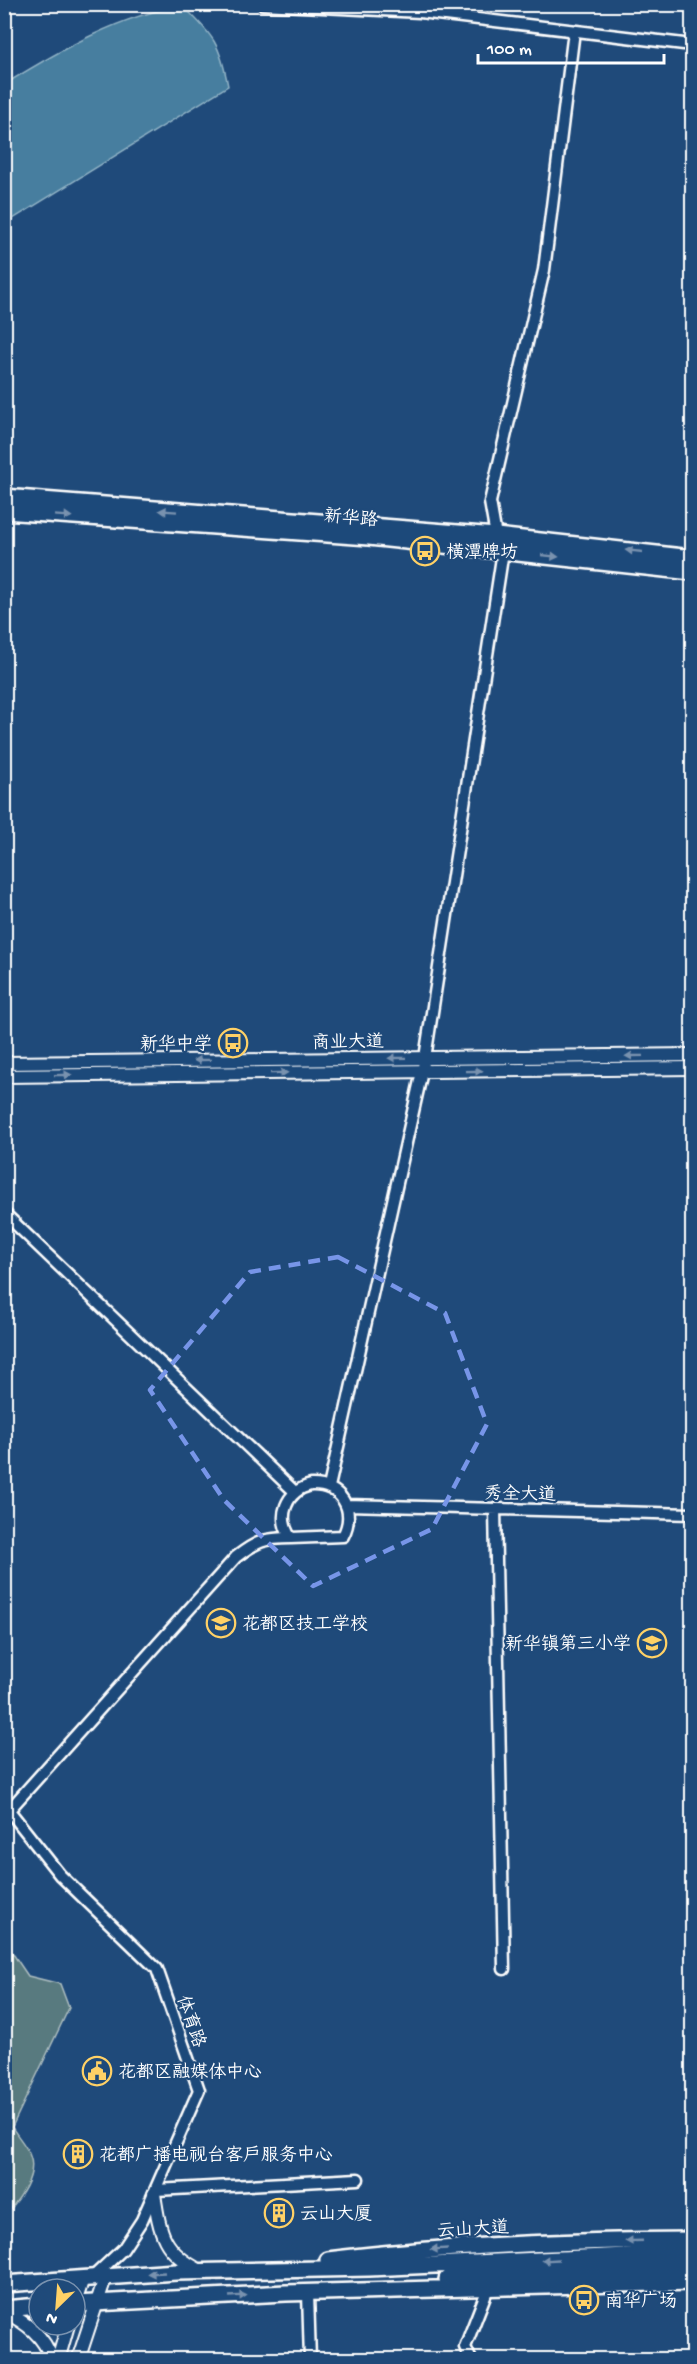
<svg xmlns="http://www.w3.org/2000/svg" width="697" height="2364" viewBox="0 0 697 2364" font-family="'Gochi Hand','LXGW WenKai TC',sans-serif">
	<style>
		.green { fill: #587a7f; stroke: #acbcbf; stroke-width: 1.5 }
		.water { fill: #467e9f; stroke: #90b2c5; stroke-width: 1.5 }
		.lines { fill: none; stroke-linecap: round; stroke-linejoin: round }
		.minor-casing { stroke: #fff; stroke-width: 15 }
		.tertiary-casing { stroke: #fff; stroke-width: 16 }
		.secondary-casing { stroke: #fff; stroke-width: 20 }
		.minor { stroke: #1f4a7a; stroke-width: 10 }
		.tertiary { stroke: #1f4a7a; stroke-width: 12 }
		.secondary { stroke: #1f4a7a; stroke-width: 15 }
		.oneway { fill: #7992af }
		.marked { fill: none; stroke: #7795e8; stroke-width: 4.5; stroke-dasharray: 12 8; stroke-linejoin: round }
		.labels { text-anchor: middle; stroke-width: 4.5; stroke-linejoin: round; paint-order: stroke }
		.street-label { font-size: 18px; fill: #fff; stroke: #1f4a7a }
		.poi-label { font-size: 18px; fill: #fff; stroke: #1f4a7a; text-anchor: start }
	</style>
	<rect width="100%" height="100%" fill="#1f4a7a"/>
	<filter id="ink" filterUnits="userSpaceOnUse"><feTurbulence type="fractalNoise" baseFrequency=".0167" numOctaves="2"/><feDisplacementMap in="SourceGraphic" scale="12" xChannelSelector="R" yChannelSelector="G"/><feConvolveMatrix kernelMatrix="1 2 1 2 8 2 1 2 1" color-interpolation-filters="sRGB"/></filter>
	<g filter="url(#ink)">
		<path class="green" d="M5 1942 28 1976 60 1984 69 2008 12 2127C17 2136 27 2146 30 2156 38 2177 17 2201 5 2216Z"/>
		<path class="water" d="M183 6C214 36 220 44 228 86L5 224V84C57 52 121 14 183 6Z"/>
		<g class="lines">
			<g class="minor-casing">
				<path id="minor" d="M262 4 420 12 692 45
					M4 1213 295 1492
					M311 1485C340 1484 357 1509 343 1536L291 1538C276 1517 286 1491 311 1485Z
					M329 1487 425 1058 503 551 496 536 490 502 544 270 574 31
					M347 1505 692 1514
					M495 1509 504 1969
					M4 1804 60 1875 157 1969 199 2090 142 2220 123 2249 93 2277
					M9 1810 236 1557C257 1541 265 1538 291 1538
					M156 2190 358 2179
					M308 2293 310 2360
					M471 2360 465 2347 488 2288"/>
			</g>
			<g class="tertiary-casing">
				<path id="tertiary" d="M4 1063 692 1055
					M4 1076 692 1068
					M154 2194C160 2234 163 2252 201 2271
					M75 2303 83 2278
					M4 2311C26 2323 44 2335 52 2360
					M58 2360 68 2325
					M78 2360 105 2278"/>
			</g>
			<g class="secondary-casing">
				<path id="secondary" d="M4 497 496 536 692 558
					M4 511 369 537 692 572
					M328 2260C449 2245 571 2241 692 2240
					M447 2279 692 2267
					M4 2284 176 2272 369 2268 692 2253
					M75 2304 286 2293 692 2282
					M4 2309 39 2306"/>
			</g>
			<use href="#minor" class="minor"/>
			<use href="#tertiary" class="tertiary"/>
			<use href="#secondary" class="secondary"/>
		</g>
		<defs><path id="oneway-solid" d="M-6-.8H1V-3.2L6.5 0L1 3.2V.8H-6Z" transform="scale(1.5)"/></defs>
		<g class="oneway">
			<use href="#oneway-solid" transform="translate(168 511) rotate(-176)"/>
			<use href="#oneway-solid" transform="translate(63 516) rotate(4)"/>
			<use href="#oneway-solid" transform="translate(634 551) rotate(-174)"/>
			<use href="#oneway-solid" transform="translate(550 556) rotate(6)"/>
			<use href="#oneway-solid" transform="translate(634 1056) rotate(179)"/>
			<use href="#oneway-solid" transform="translate(397 1058) rotate(179)"/>
			<use href="#oneway-solid" transform="translate(202 1060) rotate(179)"/>
			<use href="#oneway-solid" transform="translate(474 1071) rotate(-1)"/>
			<use href="#oneway-solid" transform="translate(279 1073) rotate(-1)"/>
			<use href="#oneway-solid" transform="translate(63 1075) rotate(-1)"/>
			<use href="#oneway-solid" transform="translate(634 2241) rotate(178)"/>
			<use href="#oneway-solid" transform="translate(439 2249) rotate(177)"/>
			<use href="#oneway-solid" transform="translate(550 2260) rotate(177)"/>
			<use href="#oneway-solid" transform="translate(156 2273) rotate(177)"/>
			<use href="#oneway-solid" transform="translate(238 2296) rotate(-3)"/>
		</g>
	</g>
	<path class="marked" d="M338 1257 445 1313 487 1424 432 1529 313 1586 224 1500 150 1390 250 1272Z"/>
	<defs>
		<g id="bus-ring" transform="scale(1.5)"><circle r="9.5" fill="#1f4a7a" stroke="#ffd166" stroke-width="1.5"/><path d="M-5-6H5V4H4V6H2V4H-2V6H-4V4H-5ZM-3.5-4V0h7V-4ZM-3.5 1.2v1.5H-2V1.2ZM2 1.2v1.5H3.5V1.2Z" fill="#ffd166"/></g>
		<g id="school-ring" transform="scale(1.5)"><circle r="9.5" fill="#1f4a7a" stroke="#ffd166" stroke-width="1.5"/><path d="M0-5L7-2L0 1L-7-2ZM-4 1L0 2.5L4 1V4Q0 6-4 4Z" fill="#ffd166"/></g>
		<g id="civic-ring" transform="scale(1.5)"><circle r="9.5" fill="#1f4a7a" stroke="#ffd166" stroke-width="1.5"/><path d="M-.6-6.5H3V-4.5H.6V-3L4-1V1h2V6H-6V1h2V-1L-.6-3ZM-1.2 2.5V6h2.4V2.5Z" fill="#ffd166"/></g>
		<g id="building-ring" transform="scale(1.5)"><circle r="9.5" fill="#1f4a7a" stroke="#ffd166" stroke-width="1.5"/><path d="M-4-6H4V6H1V3H-1V6H-4ZM-2.5-4.3h1.7v1.8h-1.7ZM.8-4.3h1.7v1.8H.8ZM-2.5-1h1.7V.8h-1.7ZM.8-1h1.7V.8H.8Z" fill="#ffd166"/></g>
	</defs>
	<g fill-rule="evenodd">
		<use href="#bus-ring" x="425" y="551"/>
		<use href="#bus-ring" x="233" y="1043"/>
		<use href="#school-ring" x="221" y="1623"/>
		<use href="#school-ring" x="652" y="1643"/>
		<use href="#civic-ring" x="97" y="2071"/>
		<use href="#building-ring" x="78" y="2154"/>
		<use href="#building-ring" x="279" y="2213"/>
		<use href="#bus-ring" x="584" y="2300"/>
	</g>
	<g class="labels">
		<g class="street-label">
			<text transform="translate(351 517) rotate(5)" y="6">新华路</text>
			<text transform="translate(348 1041) rotate(-1)" y="6">商业大道</text>
			<text transform="translate(520 1493) rotate(1)" y="6">秀全大道</text>
			<text transform="translate(192 2021) rotate(71)" y="6">体育路</text>
			<text transform="translate(473 2228) rotate(-3)" y="6">云山大道</text>
		</g>
		<g class="poi-label">
			<text x="446" y="557">横潭牌坊</text>
			<text x="212" y="1049" text-anchor="end">新华中学</text>
			<text x="242" y="1629">花都区技工学校</text>
			<text x="631" y="1649" text-anchor="end">新华镇第三小学</text>
			<text x="118" y="2077">花都区融媒体中心</text>
			<text x="99" y="2160">花都广播电视台客户服务中心</text>
			<text x="300" y="2219">云山大厦</text>
			<text x="605" y="2306">南华广场</text>
		</g>
	</g>
	<rect width="697" height="2364" fill="none" stroke="#1f4a7a" stroke-width="24"/>
	<rect x="12" y="12" width="673" height="2340" fill="none" stroke="#fff" stroke-width="2" filter="url(#ink)"/>
	<g transform="translate(57 2307) rotate(205)"><circle r="28" fill="#1f4a7a" stroke="#7992af" stroke-width="1.5"/>
	<path d="M0-4.5L10 22L0 15L-10 22Z" fill="#ffd166"/>
	<text y="-9" font-size="16" font-weight="bold" text-anchor="middle" fill="#ffffff">N</text>
	</g>
	<path d="M478 54v9h186v-9" fill="none" stroke="#ffffff" stroke-width="3"/>
	<text x="487" y="54" font-size="18" fill="#ffffff" stroke="#1f4a7a" stroke-width="4.5" paint-order="stroke">100 m</text>
</svg>
